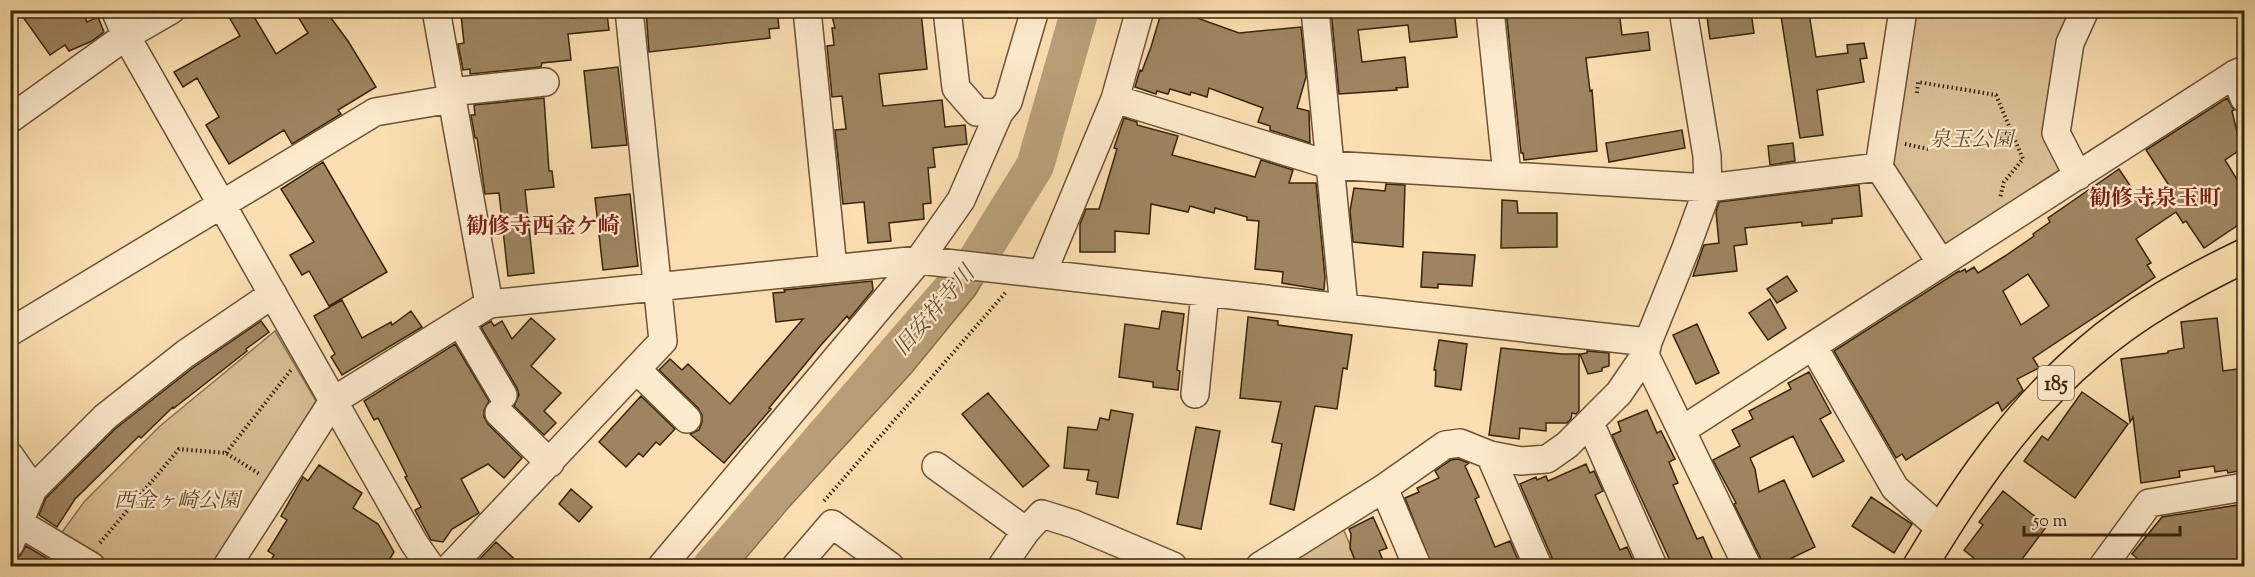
<svg xmlns="http://www.w3.org/2000/svg" width="2255" height="577" viewBox="0 0 2255 577" font-family="'Sorts Mill Goudy','Noto Serif JP',serif">
	<style>
		.green { fill: #dabf94; stroke: #8a724f; stroke-width: 1.5 }
		.water { fill: #b99f78; stroke: #866e4c; stroke-width: 1.5 }
		.lines { fill: none; stroke-linecap: round; stroke-linejoin: round }
		.river { stroke: #b99f78; stroke-width: 38 }
		.building { fill: #9e8560; stroke: #39240a; stroke-width: 1.5; fill-rule: evenodd }
		.minor-casing { stroke: #6a5334; stroke-width: 30 }
		.major-casing { stroke: #39240a; stroke-width: 36 }
		.path { stroke: #39240a; stroke-width: 4; stroke-dasharray: 1.5 3; stroke-linecap: butt }
		.minor { stroke: #fceacc; stroke-width: 27 }
		.major { stroke: #fbdfb0; stroke-width: 33 }
		.labels { text-anchor: middle; stroke-width: 4.5; stroke-linejoin: round; paint-order: stroke }
		.shield { fill: #fceacc; stroke: #745f44; stroke-width: 1.5 }
		.shield-label { font-size: 20px; font-weight: bold; fill: #39240a }
		.park-label { font-size: 21px; font-style: italic; fill: #614b2c; stroke: #fceacc }
		.neighbourhood-label { font-size: 22px; font-weight: bold; fill: #7a1f14; stroke: #fceacc }
		.water-label { font-size: 22px; font-style: italic; fill: #664f30; stroke: #fceacc }
	</style>
	<rect width="100%" height="100%" fill="#fbdfb0"/>
	<filter id="stains"><feTurbulence type="fractalNoise" baseFrequency=".00333" numOctaves="4"/><feColorMatrix values="0 0 0 0 .2 0 0 0 0 .09 0 0 0 0 .02 0 0 0 .5 -.17"/></filter>
	<radialGradient id="worn" r=".72"><stop offset=".6" stop-color="#630" stop-opacity="0"/><stop offset="1" stop-color="#630" stop-opacity=".3"/></radialGradient>
	<path class="green" d="M1910 11H2069L2070 21 2064 165 2061 178 1952 248 1940 244 1892 172Z
		M275 331 316 401 213 566H105L57 539 84 502 160 426Z
		M1342 526 1359 566H1280Z"/>
	<path class="water" d="M1084 11H1095L1083 62 1045 171 1008 240 975 295 912 372 788 508 739 566H717L741 532 770 511 926 332 991 245 1018 186 1048 140 1064 91Z"/>
	<g class="lines">
		<path class="river" d="M712 566 976 261 1035 166 1080 10"/>
	</g>
	<path class="building" d="M18 10H82L87 22 98 17 104 32 92 41 69 51 65 45 50 55Z
		M225 10H250L276 54 308 33 294 10H325L348 41 376 87 338 110 341 114 292 144 284 130 229 164 206 125 219 117 197 78 183 87 174 72 240 36Z
		M463 10H571L572 18 607 14 609 30 568 34 571 60 542 63 541 67 470 74V69L463 70 458 44 464 43 461 15H464Z
		M646 10H777L779 28 769 29 770 38 649 52Z
		M842 10 873 11V17L921 12 927 69 879 74 883 106 942 100 945 127 965 125 967 144 933 148 935 167 928 168 931 203 923 204 924 219 889 223 891 241 868 243 864 202 843 204 835 130 846 129 842 96 832 97 827 46 834 45 832 28H835L831 12Z
		M1162 10H1175L1239 33 1301 27 1306 77 1297 108 1309 111 1310 143 1270 130V126L1258 122 1263 108 1209 88 1207 97 1191 92 1190 95 1170 89 1168 94 1157 91 1156 94 1135 87 1140 70 1142 71 1151 47Z
		M1331 10H1454L1457 37 1410 42 1408 25 1358 30 1362 62 1405 57 1408 87 1396 88 1397 90 1339 94Z
		M1506 10H1619L1622 35 1648 32 1650 50 1586 58 1590 91 1592 90 1597 151 1524 160 1523 153H1521Z
		M1751 12 1754 33 1710 39 1707 17Z
		M1809 13 1816 57 1848 53 1847 45 1864 43 1867 58 1860 59 1864 82 1817 90 1823 135 1800 138 1781 16Z
		M618 67 627 145 592 148 584 71Z
		M544 98 549 171H552L554 187 525 190 534 273 508 276 499 193 485 194 477 138H475L471 115H475L474 105Z
		M2227 98 2234 110 2232 111 2237 132 2244 143V147L2225 160 2244 191V221L2204 248 2186 221 2183 223 2176 212 2136 239 2151 263 2147 265 2155 277 2033 358 2039 368 2017 379 2023 390 2002 411 1998 402 1906 460 1902 454 1896 458 1834 351 1959 271 1960 272 1965 269 1966 272 1974 267 1978 273 2005 256 2034 236 2033 234 2050 222 2048 218 2119 169 2145 208 2172 190 2146 150ZM2028 274 2049 306 2021 325 2003 291Z
		M1124 118 1137 122V125L1178 136 1172 155 1255 177 1261 160 1293 170 1289 183H1316L1325 277 1324 290 1282 283 1283 272 1255 269 1259 221 1247 220V217L1215 208 1214 213 1190 206 1188 212 1151 204 1149 234 1115 231V252H1080V224L1086 209H1099L1117 149 1114 148Z
		M1682 130 1685 148 1609 162 1606 143Z
		M1793 143 1795 161 1770 165 1768 146Z
		M323 162 387 272 329 306 309 271 302 275 290 255 314 242 281 189Z
		M1386 184 1405 185 1403 247 1353 242 1350 211 1354 188 1385 191Z
		M1859 185 1862 216 1832 219V223L1802 226V222L1745 228 1747 244 1734 246 1737 271 1693 276 1704 245 1719 243 1716 212 1719 202Z
		M630 194 638 266 603 270 595 198Z
		M1502 200 1517 201 1518 213H1557V247L1501 248Z
		M1423 252 1475 255 1472 286 1438 284V288L1421 287Z
		M1787 276 1797 291 1777 303 1767 289Z
		M872 281 873 290 849 319 847 316 821 345 769 408 771 409 724 463 690 434 699 430 702 422V415L698 408 659 370 670 359 682 370 688 364 730 404 803 319 776 322 773 293 785 292 784 290Z
		M1770 299 1786 328 1768 340 1749 313Z
		M342 300 362 338 391 322 392 325 411 311 422 327 342 375 331 357 335 354 314 316Z
		M1162 311 1184 314 1177 370 1180 371 1178 390 1153 387V382L1119 377 1125 324 1159 329Z
		M1248 317 1278 321V325L1352 335 1347 369 1343 368 1337 409 1315 406 1294 510 1270 504 1282 444 1272 442 1281 402 1240 398Z
		M531 318 555 339 531 366 561 393 544 411 556 423 544 435 514 406 519 395 517 388 481 327 491 321 494 326 502 321 512 339Z
		M2217 318 2223 371 2244 368V470L2228 473 2227 470 2215 472 2214 466 2179 471 2180 477 2141 483 2133 417 2130 422 2121 359 2168 353V351L2184 348 2181 322Z
		M261 321 269 332 246 349 247 351 174 408 173 407 141 438 139 436 75 499 57 527 39 515 46 498 115 429 194 367Z
		M1697 324 1719 373 1696 384 1673 335Z
		M1439 340 1467 344 1461 390 1435 386 1436 370H1434Z
		M455 344 489 401 484 410V417L488 424 522 458 504 478 488 464 461 479 479 513 452 529 443 542 431 540 415 510 421 507 405 477 407 476 378 418 374 420 364 401Z
		M1501 348 1562 354H1579V411L1576 414 1572 413 1571 419 1567 423H1546V431L1520 428 1519 439 1489 435Z
		M1587 351 1609 353V366L1602 368V371L1588 374 1580 354 1587 353Z
		M1809 372 1831 413 1820 419 1844 461 1813 477 1793 436 1750 458 1755 469 1759 492 1784 480 1815 547 1773 567H1763L1761 559 1734 504 1736 503 1713 460 1740 446 1732 430 1753 419 1749 411 1791 389 1788 383Z
		M2082 392 2128 424 2075 498 2024 461 2042 436 2048 440Z
		M988 393 1049 466 1023 487 962 414Z
		M641 396 675 429 660 445 656 442 643 457 639 453 626 467 599 442Z
		M1111 410 1133 414 1118 498 1096 494 1098 482 1087 480 1089 470 1064 468 1068 427 1097 430 1100 418 1109 420Z
		M1647 410 1657 433 1661 431 1675 459 1669 462 1678 483 1673 485 1697 539 1703 537 1716 567H1673L1612 435 1621 431 1618 422Z
		M1196 427 1220 431 1201 529 1177 524Z
		M1458 459 1469 463 1465 466 1479 497 1475 499 1495 547 1510 541 1518 560 1502 567H1432L1405 498 1419 492 1417 488 1439 478 1435 471 1451 460Z
		M1586 464 1590 473 1594 471 1603 491 1595 495 1620 550 1627 547 1636 567H1556L1520 484 1536 477 1537 480 1546 476 1548 481Z
		M319 465 362 493 353 508 378 524 394 552 385 567H267L274 555 268 551 287 520 281 516 303 477 308 481Z
		M571 489 592 507 579 522 559 504Z
		M2003 491 2047 526 2016 567H1985L1964 550 1983 525 1979 522Z
		M1871 497 1912 524 1894 553 1852 526Z
		M2244 504V563L2210 567H2148L2132 554 2162 517Z
		M1373 517 1387 548 1379 551 1386 567H1358L1350 548 1351 534 1349 529Z
		M496 542 523 567H472Z
		M26 546 61 567H12L15 558 20 556Z"/>
	<g class="lines">
		<g class="minor-casing">
			<path id="minor" d="M115 10 126 36 414 543 430 566
				M436 10 489 304
				M807 10 833 268
				M947 10 956 88 977 112 999 113
				M1315 10 1344 308
				M1490 10 1507 175
				M1683 10 1707 156 1708 188 1686 248 1648 342 1645 355 1747 566
				M1903 10 1879 167 1941 263
				M2235 74 2244 98
				M450 92 545 82
				M1115 99 1330 165 1708 188 1879 167
				M10 119 126 36 171 10
				M2078 176 2056 133 2070 43 2085 10
				M1042 274 1115 99 1140 10
				M460 322 503 395
				M10 332 375 112 451 99
				M1813 346 1895 488 1942 530
				M638 371 687 419
				M1195 394 1205 293
				M499 413 550 463
				M1590 423 1653 566
				M1682 430 2235 74 2244 70
				M1490 455 1538 566
				M10 456 33 489
				M936 466 1026 531
				M1384 488 1417 566
				M19 523 91 566
				M10 544 33 489 105 417 185 354 273 294
				M227 566 333 401 489 304 919 260 1648 342
				M451 566 663 341 629 10
				M662 566 919 260 961 200 999 113 1008 102 1035 10
				M796 566 832 524 890 566
				M1002 566 1026 531 1042 514 1074 524 1173 566
				M1260 566 1384 488 1445 445 1460 443 1490 455 1521 461 1547 459 1567 445 1619 393 1645 355
				M2103 566 2149 503 2244 487"/>
		</g>
		<g class="major-casing">
			<path id="major" d="M1920 566C1966 489 2019 411 2089 352 2135 312 2190 282 2244 256"/>
		</g>
		<path class="path" d="M1917 93 1918 82 1996 95 2023 159 2004 182 2000 198
			M1905 144 1928 149
			M226 453 291 370
			M824 501 1006 292
			M100 543 179 449 226 453 261 475"/>
		<use href="#minor" class="minor"/>
		<use href="#major" class="major"/>
	</g>
	<g class="labels">
		<rect class="shield" x="2038" y="366" width="36" height="34" rx="4.5"/>
		<g class="shield-label">
			<text x="2056" y="390">185</text>
		</g>
		<g class="park-label">
			<text x="1971" y="146">泉玉公園</text>
			<text x="177" y="507">西金ヶ崎公園</text>
		</g>
		<g class="neighbourhood-label">
			<text x="2155" y="205">勧修寺泉玉町</text>
			<text x="543" y="233">勧修寺西金ケ崎</text>
		</g>
		<g class="water-label">
			<text transform="translate(933 310) rotate(-49)" y="8">旧安祥寺川</text>
		</g>
	</g>
	<rect width="2255" height="577" fill="none" stroke="#fbdfb0" stroke-width="36"/>
	<rect x="12" y="12" width="2231" height="553" fill="none" stroke="#39240a" stroke-width="3"/>
	<rect x="18" y="18" width="2219" height="541" fill="none" stroke="#39240a" stroke-width="1.5"/>
	<path d="M2024 526v9h156v-9" fill="none" stroke="#39240a" stroke-width="3"/>
	<text x="2033" y="526" font-size="18" fill="#39240a" stroke="#fceacc" stroke-width="4.5" paint-order="stroke">50 m</text>
	<rect width="100%" height="100%" filter="url(#stains)"/>
	<rect width="100%" height="100%" fill="url(#worn)"/>
</svg>
